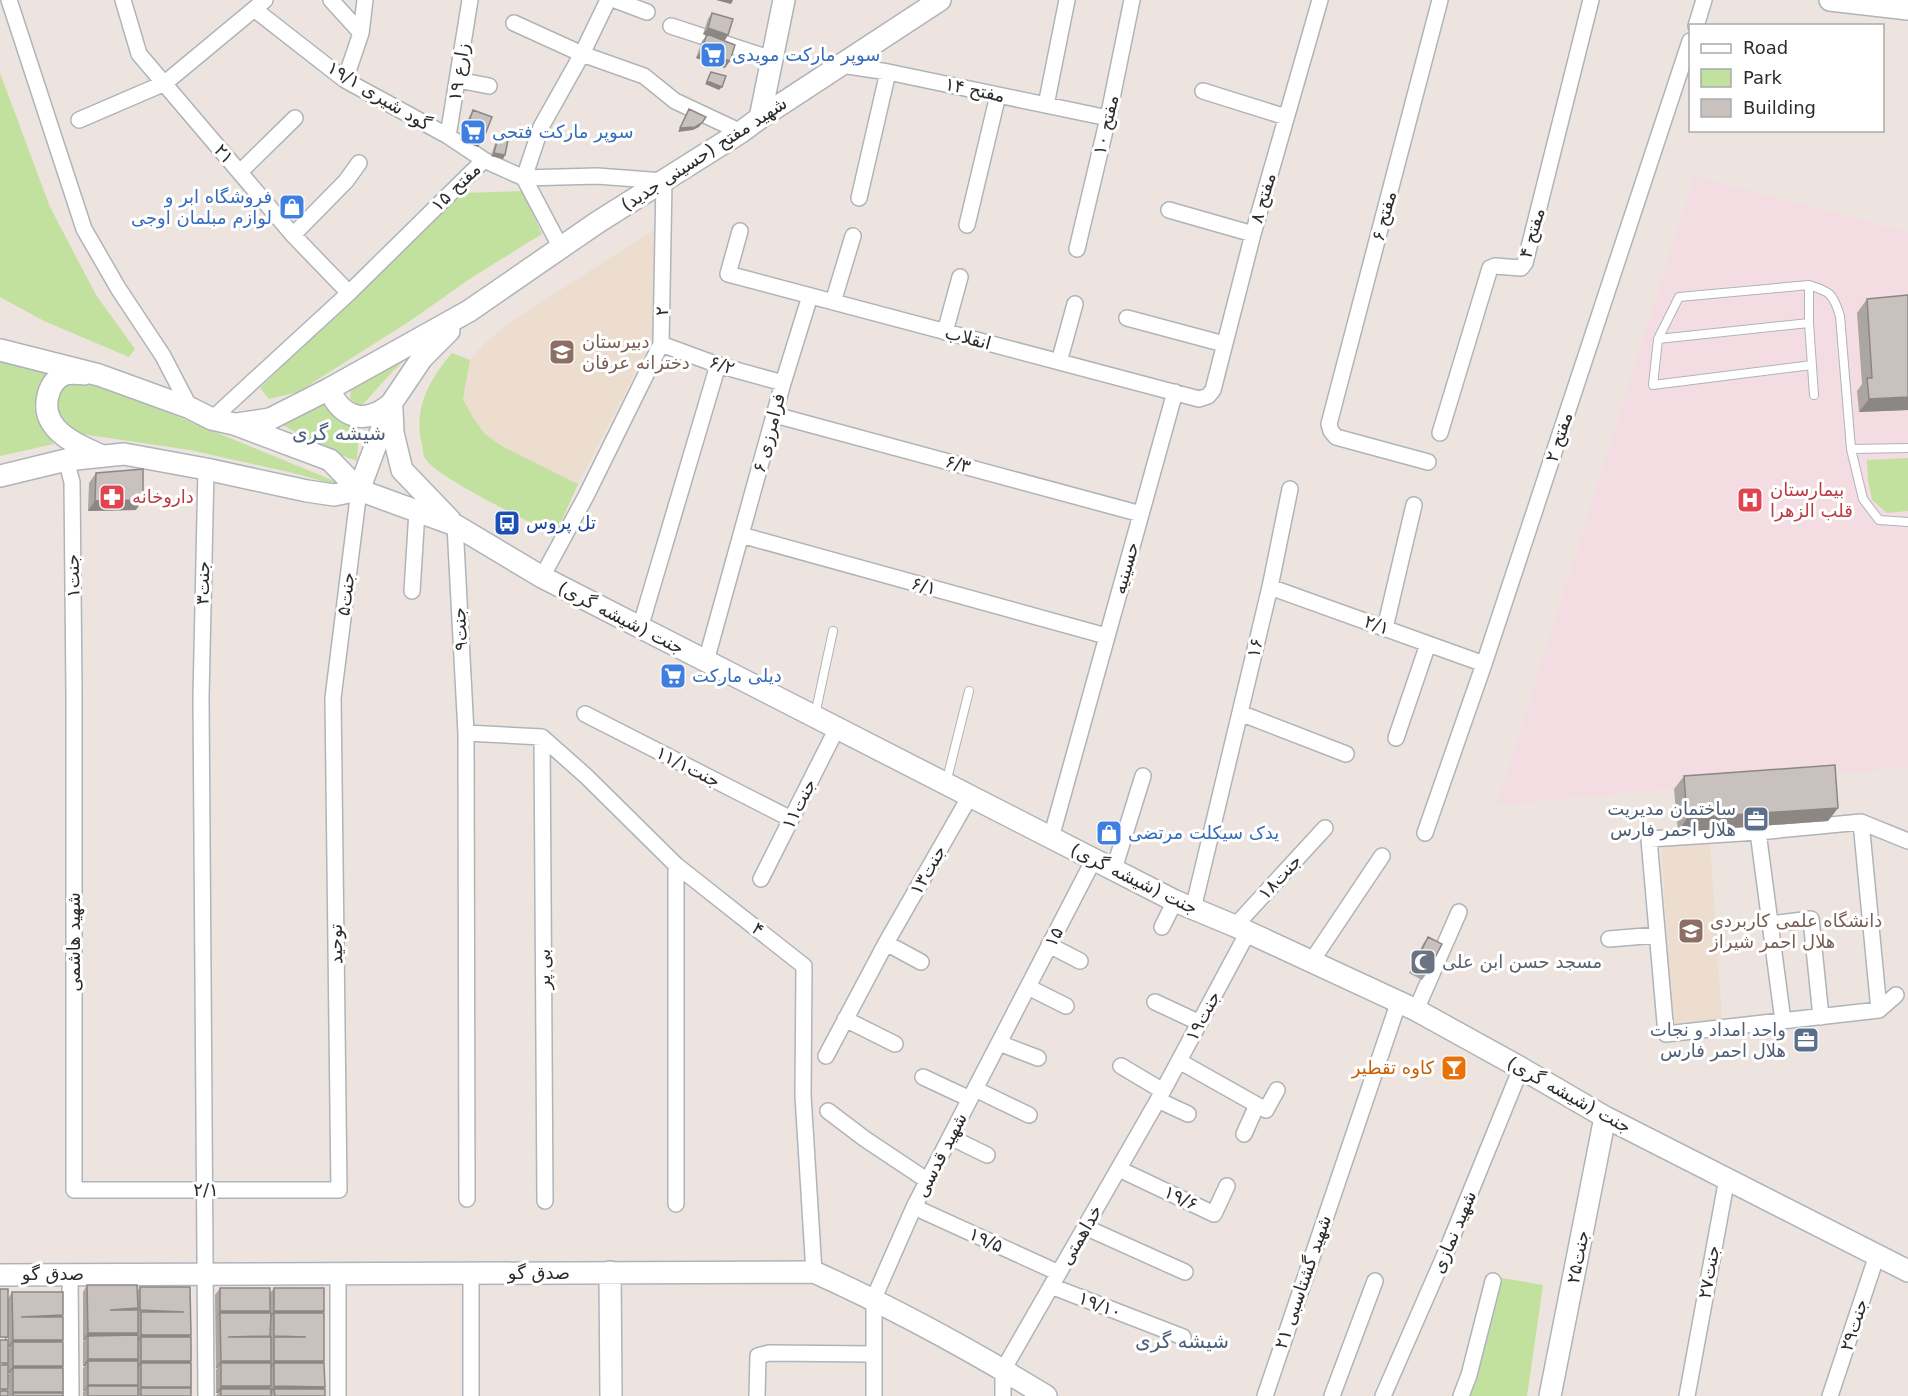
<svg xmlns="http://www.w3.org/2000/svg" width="1908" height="1396" viewBox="0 0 1908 1396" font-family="'DejaVu Sans',Vazirmatn,sans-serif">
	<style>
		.education { fill: #edddcf }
		.medical { fill: #f3dde2 }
		.green { fill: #c2e09e }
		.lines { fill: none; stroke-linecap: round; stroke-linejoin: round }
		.lane-casing { stroke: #afb4bb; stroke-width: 10 }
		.street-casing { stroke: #afb4bb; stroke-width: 18 }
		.secondary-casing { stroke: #afb4bb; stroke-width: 24 }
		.lane { stroke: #fff; stroke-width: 8 }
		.street { stroke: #fff; stroke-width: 15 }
		.secondary { stroke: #fff; stroke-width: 21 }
		.wall { fill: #aca6a3; fill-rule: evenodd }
		.shaded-wall { fill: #8c8785 }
		.building { fill: #c8c1be; stroke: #8c8785; stroke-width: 1.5 }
		.labels { text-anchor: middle; stroke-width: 6; stroke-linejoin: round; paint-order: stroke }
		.shop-label { font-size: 18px; fill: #366cbe; stroke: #fff; text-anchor: start }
		.street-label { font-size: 18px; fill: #2c2c2c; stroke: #fff }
		.education-label { font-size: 18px; fill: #785e54; stroke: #fff; text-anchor: start }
		.health-label { font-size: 18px; fill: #be3a42; stroke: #fff; text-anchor: start }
		.transit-label { font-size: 18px; fill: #164399; stroke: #fff; text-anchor: start }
		.service-label { font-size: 18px; fill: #4e5e75; stroke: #fff; text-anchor: end }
		.worship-label { font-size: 18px; fill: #5b616d; stroke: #fff; text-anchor: start }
		.food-label { font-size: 18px; fill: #c56008; stroke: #fff; text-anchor: end }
		.neighbourhood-label { font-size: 20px; fill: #4e5f7a; stroke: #fff }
	</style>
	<rect width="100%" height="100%" fill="#ede4df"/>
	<path class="education" d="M653 230 659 234 655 334 578 484 502 446 485 434 474 419 463 399 470 360 485 343 508 324Z
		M1710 841 1722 1019 1672 1024 1661 843Z"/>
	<path class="medical" d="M1694 176 1908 232V767L1497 805Z"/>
	<path class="green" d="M0 73 50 207 96 295 135 349 129 357 44 321 0 297Z
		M522 191 542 234 471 278 410 321 298 392 269 399 260 388 412 238 462 193Z
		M429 339 393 371 364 403 359 405 350 399 351 387Z
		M0 348 55 372 43 426 54 444 0 456Z
		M452 353 470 360 463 399 474 419 485 434 502 446 578 484 555 535C531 522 436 478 425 458 423 455 423 449 422 445 413 409 429 380 452 353Z
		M68 379 96 383 337 482V485L293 473 190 450 68 432 56 419 57 387Z
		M328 401C330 417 345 422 359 428L357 461 332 452 277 422Z
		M1908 458V511L1887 513 1872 500 1868 480 1867 460Z
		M1502 1278 1543 1285 1527 1396H1468Z"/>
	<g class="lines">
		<g class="lane-casing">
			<path id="lane" d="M1809 285V323L1814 395
				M1809 323 1658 339 1653 385 1812 365
				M1658 339 1679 297 1809 285C1830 292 1833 293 1840 316L1851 449 1863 499 1879 520 1908 522
				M1851 449 1908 448
				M815 715 833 631
				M946 783 969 691"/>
		</g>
		<g class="street-casing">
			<path id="street" d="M9 0 84 229 118 288 163 356 190 408
				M123 0 139 54 293 235 349 293
				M331 0 361 33
				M470 0 448 136 484 160
				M615 0 647 12
				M254 9 345 80 448 136
				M514 23 582 54 644 76 675 101 741 132
				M671 26 772 59
				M1696 26 1704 0
				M841 65 888 72 1108 118
				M345 80 361 33 365 0
				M458 80 489 86
				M1203 91 1286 117
				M1046 105 1067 0
				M79 120 165 83 265 0
				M240 172 295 118
				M859 198 888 72
				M1169 210 1253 234
				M967 225 998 95
				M740 231 728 274 1199 399 1208 396 1213 390 1253 234 1320 0
				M293 235 346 181 359 163
				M561 248 524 178 541 127 582 54 608 0
				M1077 249 1108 118 1132 0
				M833 302 853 236
				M1127 318 1224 344
				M945 332 960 277
				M661 344 718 365 783 383
				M1059 362 1075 304
				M775 415 1141 514
				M212 419 349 293 484 160 524 178 597 176 664 181 661 344 586 496 542 577
				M1440 433 1490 268 1495 266 1521 268 1525 263 1591 0
				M66 460 72 482 74 693V1190H339L333 698 359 490
				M1428 462 1336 437 1331 431 1329 424 1440 0
				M455 525 466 733 467 1199
				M741 535 1106 636
				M1270 587 1484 664
				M412 591 417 511
				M640 628 718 365
				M1385 628 1414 505
				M706 661 783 383 810 296
				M1240 713 1346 754
				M585 714 791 819
				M466 733 542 737 587 777 676 865 804 966 803 1096 814 1272
				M542 737 545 1201
				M1396 738 1428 644
				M1861 822 1908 841
				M1758 832 1783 1021
				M1425 833 1484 664 1690 41
				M1051 838 1175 392
				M1114 869 1143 776
				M761 879 837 728
				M1193 909 1270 587 1290 489
				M1771 924 1811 919 1821 1017
				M1235 926 1325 828
				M1162 927 1175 901
				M1609 939 1657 935
				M886 943 921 962
				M1049 945 1080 961
				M1311 962 1382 856
				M1028 987 1066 1006
				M1155 1002 1200 1023
				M1416 1010 1459 912
				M1879 1010 1861 822 1758 832 1649 839 1666 1034 1879 1010 1896 995
				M845 1019 895 1044
				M999 1043 1038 1058
				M826 1056 886 943 970 796
				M1179 1061 1266 1110 1277 1090
				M1121 1066 1163 1091
				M923 1077 970 1099
				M975 1089 1029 1115
				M1158 1100 1188 1114
				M828 1111 865 1139 928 1181
				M1244 1134 1257 1105
				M950 1137 987 1155
				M1119 1169 1214 1214 1227 1186
				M676 1204V865
				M914 1207 1059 1273
				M1085 1227 1185 1272
				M338 1273V1396
				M471 1273V1396
				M70 1274 71 1396
				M1051 1286 1183 1337
				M206 1396 201 697 206 469
				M757 1396 758 1356 769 1353 873 1354
				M874 1396V1298L914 1207 1094 859
				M1003 1396V1370L1158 1100 1248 932
				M1265 1396 1399 1001
				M1332 1396 1375 1281
				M1383 1396 1446 1252 1521 1068
				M1461 1396 1469 1375 1493 1281
				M1687 1396 1727 1178
				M1830 1396 1877 1255"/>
		</g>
		<g class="secondary-casing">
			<path id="secondary" d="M1830 0 1908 9
				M760 118 784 0
				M0 350 99 375 190 408 212 419 234 424 330 460 359 490 455 525 542 577 1175 901 1235 926 1416 1010 1521 1068 1605 1117 1908 1271
				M84 374C78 373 70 373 65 374 47 381 42 408 52 423 62 439 85 448 102 456
				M329 389C342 419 366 425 391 404
				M392 410 393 433 402 470 450 520
				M237 424 270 419 329 389 469 311 598 222 741 132 760 118 940 0
				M0 476 66 460 124 454 206 469 307 491 334 495 359 490
				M359 490 391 404 422 358 449 331
				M610 1272 611 1396
				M0 1275 814 1272C894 1308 971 1350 1046 1396
				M1550 1396 1605 1117"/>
		</g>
		<use href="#lane" class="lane"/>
		<use href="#street" class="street"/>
		<use href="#secondary" class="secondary"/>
	</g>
	<path class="wall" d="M712 13 725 41V68L696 58 702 41 706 36 703 34 708 19Z
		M473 110 483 140 478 147 460 140 469 117Z
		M498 137 505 155 503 159 491 156 496 141Z
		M1867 299 1908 410 1859 412 1857 391 1862 384 1857 313Z
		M96 473 136 510 88 511 89 483Z
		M1684 776 1838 808 1828 821 1678 832 1674 789Z
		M1428 937 1427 973 1422 980 1409 973 1423 944Z
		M87 1285 137 1291 140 1287 191 1335 189 1337V1363L191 1387 190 1388 191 1396H83V1393L84 1391H83V1368L85 1366H83V1342L84 1340H83V1292Z
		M220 1288 270 1293 274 1288 323 1313 324 1361 323 1363 325 1387 323 1389 325 1396H216L218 1393H216V1370L217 1368H216L215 1295Z
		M12 1292 63 1315 62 1317 63 1340 61 1342 63 1366 61 1368 63 1396H9L8 1375 10 1373H8V1389L0 1396 8 1299ZM8 1304V1347H10L8 1349 6 1340 8 1337Z"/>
	<path class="shaded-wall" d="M716 0H733L731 4Z
		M708 28 728 35 724 42 703 34Z
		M701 51 730 61 725 68 696 58Z
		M707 81 722 87 719 90 705 84Z
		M702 123 699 127 693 130 678 132 680 128Z
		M465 133 483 140 478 147 460 140Z
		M494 153 505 155 503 159 491 156Z
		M1908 397V410L1859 412 1869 399Z
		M143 500 136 510 88 511 95 501Z
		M1838 808 1828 821 1678 832 1687 818Z
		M220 1311H270L266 1318 220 1313 216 1318Z
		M274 1311H324L319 1318 274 1313 270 1318H269Z
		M88 1333H138L133 1340 88 1336 84 1340H83Z
		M141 1335H191L186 1342 141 1337 138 1342H136Z
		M13 1340H63L58 1347 13 1342 10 1347H8Z
		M88 1359H138L133 1366 88 1361 85 1366H83Z
		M141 1361H191L186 1368 141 1363 138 1368H136Z
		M221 1361H271L266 1367 221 1363 217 1368H216Z
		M274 1361H324L320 1368 274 1363 271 1368H270Z
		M13 1366H63L58 1373 13 1368 10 1373H8Z
		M88 1385H138L133 1392 88 1386 84 1391H83Z
		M221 1386H271L266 1393 221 1389 218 1393H216Z
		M274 1386 325 1387 320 1393 274 1389 271 1393H270Z
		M141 1387H191L186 1393 141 1388 136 1394Z
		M13 1392H63L60 1396 13 1393 10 1396Z"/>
	<path class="building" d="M712 13 733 19 728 35 708 28Z
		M707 34 735 45 730 61 701 51Z
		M711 72 726 76 722 87 707 81Z
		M689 109 706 117 702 123 695 127 680 128Z
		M473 110 492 117 483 140 465 133Z
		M498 137 508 140 505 155 494 153Z
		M1908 295V397L1869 399 1867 378H1872L1867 299Z
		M143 469V500L95 501 96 473Z
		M1835 765 1838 808 1687 818 1684 776Z
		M1428 937 1442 944 1427 973 1414 966Z
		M87 1285H137L138 1308 110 1310H138V1333H88Z
		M140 1287H190L191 1335H141V1312H184L140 1310Z
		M220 1288H270V1311H220Z
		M274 1288H324V1311H274Z
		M0 1289H8V1337H0Z
		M12 1292H63V1315L21 1317H63V1340H13Z
		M220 1313H271L270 1336 228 1337H271V1361H221Z
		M274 1313H324V1361H274V1337H306L274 1336Z
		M138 1335V1359H88V1336Z
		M141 1337H191V1361H141Z
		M0 1340H8V1363H0Z
		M13 1342H63V1366H13Z
		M88 1361H138V1385H88Z
		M141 1363H191V1387H141Z
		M221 1363H271V1386H221Z
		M274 1363H324L325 1387 274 1386Z
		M0 1365H8V1389H0Z
		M13 1368H63V1392H13Z
		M88 1386H138V1396H88Z
		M141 1388H191V1396H141Z
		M221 1389H271V1396H221Z
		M274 1389H325V1396H275Z
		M0 1391H8V1396H0Z
		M13 1393H63V1396H13Z"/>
	<defs>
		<g id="supermarket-square" transform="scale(1.35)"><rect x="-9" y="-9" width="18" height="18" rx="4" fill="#3f7fe0" stroke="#fff"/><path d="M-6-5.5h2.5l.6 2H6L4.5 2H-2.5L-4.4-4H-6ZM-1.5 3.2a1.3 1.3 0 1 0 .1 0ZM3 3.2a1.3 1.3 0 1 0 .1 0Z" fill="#fff"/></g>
		<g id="shop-square" transform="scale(1.35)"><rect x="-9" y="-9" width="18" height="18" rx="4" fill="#3f7fe0" stroke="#fff"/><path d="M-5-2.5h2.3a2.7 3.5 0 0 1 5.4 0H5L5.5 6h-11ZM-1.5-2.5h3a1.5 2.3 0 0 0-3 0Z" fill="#fff"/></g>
		<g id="school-square" transform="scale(1.35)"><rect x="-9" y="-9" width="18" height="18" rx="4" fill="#8d6e63" stroke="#fff"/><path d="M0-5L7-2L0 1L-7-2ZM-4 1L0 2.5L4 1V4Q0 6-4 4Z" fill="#fff"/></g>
		<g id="pharmacy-square" transform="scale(1.35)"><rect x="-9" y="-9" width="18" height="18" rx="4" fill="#e0444e" stroke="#fff"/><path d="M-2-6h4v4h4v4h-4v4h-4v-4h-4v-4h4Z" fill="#fff"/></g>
		<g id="hospital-square" transform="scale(1.35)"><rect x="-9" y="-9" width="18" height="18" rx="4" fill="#e0444e" stroke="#fff"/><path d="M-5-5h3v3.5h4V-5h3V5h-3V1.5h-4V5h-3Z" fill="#fff"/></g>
		<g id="bus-square" transform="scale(1.35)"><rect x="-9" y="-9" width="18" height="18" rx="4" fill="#1a4fb4" stroke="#fff"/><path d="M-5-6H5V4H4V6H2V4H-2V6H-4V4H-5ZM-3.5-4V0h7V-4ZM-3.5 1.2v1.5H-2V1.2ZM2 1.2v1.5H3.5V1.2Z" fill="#fff"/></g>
		<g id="office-square" transform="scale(1.35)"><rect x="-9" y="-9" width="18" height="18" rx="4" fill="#5c6f8a" stroke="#fff"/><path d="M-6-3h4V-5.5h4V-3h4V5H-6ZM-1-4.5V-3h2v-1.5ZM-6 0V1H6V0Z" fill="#fff"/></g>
		<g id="university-square" transform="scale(1.35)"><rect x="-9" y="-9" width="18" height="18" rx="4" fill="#8d6e63" stroke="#fff"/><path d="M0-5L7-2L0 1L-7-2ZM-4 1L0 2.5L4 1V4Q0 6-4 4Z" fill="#fff"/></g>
		<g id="mosque-square" transform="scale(1.35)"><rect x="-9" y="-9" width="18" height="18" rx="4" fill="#6b7280" stroke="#fff"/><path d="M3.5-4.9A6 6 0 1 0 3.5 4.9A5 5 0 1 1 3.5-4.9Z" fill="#fff"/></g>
		<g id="bar-square" transform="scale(1.35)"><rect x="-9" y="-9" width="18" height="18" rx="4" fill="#e8710a" stroke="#fff"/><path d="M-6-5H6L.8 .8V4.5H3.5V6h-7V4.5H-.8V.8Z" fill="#fff"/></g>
	</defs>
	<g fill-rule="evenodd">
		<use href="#supermarket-square" x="713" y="55"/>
		<use href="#supermarket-square" x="473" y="132"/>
		<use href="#shop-square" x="292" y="207"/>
		<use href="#school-square" x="562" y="352"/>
		<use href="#pharmacy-square" x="112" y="497"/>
		<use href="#hospital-square" x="1750" y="500"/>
		<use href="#bus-square" x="507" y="523"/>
		<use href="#supermarket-square" x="673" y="676"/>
		<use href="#office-square" x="1756" y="819"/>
		<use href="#shop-square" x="1109" y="833"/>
		<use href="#university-square" x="1691" y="931"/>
		<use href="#mosque-square" x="1423" y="962"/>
		<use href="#office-square" x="1806" y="1040"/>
		<use href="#bar-square" x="1454" y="1068"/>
	</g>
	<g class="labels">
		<g class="shop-label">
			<text x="732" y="61">سوپر مارکت مویدی</text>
			<text x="492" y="138">سوپر مارکت فتحی</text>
			<text x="272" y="203" text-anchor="end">فروشگاه ابر و<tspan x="272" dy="21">لوازم مبلمان اوجی</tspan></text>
			<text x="692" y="682">دیلی مارکت</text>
			<text x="1128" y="839">یدک سیکلت مرتضی</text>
		</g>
		<g class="street-label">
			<text transform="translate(459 72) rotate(-81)" y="6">۱۹ زارع</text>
			<text transform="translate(975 90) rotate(12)" y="6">مفتح ۱۴</text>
			<text transform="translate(379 96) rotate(31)" y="6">۱۹/۱ گود شیری</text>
			<text transform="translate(1106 125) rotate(-77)" y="6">مفتح ۱۰</text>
			<text transform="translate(224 154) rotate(50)" y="6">۲۱</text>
			<text transform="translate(704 154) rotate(-33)" y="6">شهید مفتح (حسینی جدید)</text>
			<text transform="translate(456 187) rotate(-44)" y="6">مفتح ۱۵</text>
			<text transform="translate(1263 198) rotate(-74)" y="6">مفتح ۸</text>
			<text transform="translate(1384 216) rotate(-75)" y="6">مفتح ۶</text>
			<text transform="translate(1532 233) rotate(-74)" y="6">مفتح ۴</text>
			<text transform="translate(662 311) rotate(-89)" y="6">۲</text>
			<text transform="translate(968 338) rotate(15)" y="6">انقلاب</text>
			<text transform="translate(722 365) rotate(18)" y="6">۶/۲</text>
			<text transform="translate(769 433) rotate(-75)" y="6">فرامرزی ۶</text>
			<text transform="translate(1559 437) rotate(-72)" y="6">مفتح ۲</text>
			<text transform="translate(958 464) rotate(15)" y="6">۶/۳</text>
			<text transform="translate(1126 568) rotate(-74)" y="6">حسینیه</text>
			<text transform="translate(73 576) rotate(-91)" y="6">جنت۱</text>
			<text transform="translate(203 583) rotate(-89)" y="6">جنت۳</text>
			<text transform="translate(924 586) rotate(15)" y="6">۶/۱</text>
			<text transform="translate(346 594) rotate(-83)" y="6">جنت۵</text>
			<text transform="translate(621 618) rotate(27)" y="6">جنت (شیشه گری)</text>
			<text transform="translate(1377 625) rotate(20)" y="6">۲/۱</text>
			<text transform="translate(460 629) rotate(-93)" y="6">جنت۹</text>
			<text transform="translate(1255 648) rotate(-77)" y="6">۱۶</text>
			<text transform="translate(688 767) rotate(27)" y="6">جنت۱۱/۱</text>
			<text transform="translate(799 804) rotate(-63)" y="6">جنت۱۱</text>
			<text transform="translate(928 870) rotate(-60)" y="6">جنت۱۳</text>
			<text transform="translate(1280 877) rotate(-47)" y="6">جنت۱۸</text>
			<text transform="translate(1134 879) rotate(26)" y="6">جنت (شیشه گری)</text>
			<text transform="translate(758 929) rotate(38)" y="6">۴</text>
			<text transform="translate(1054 937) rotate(-62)" y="6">۱۵</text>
			<text transform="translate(74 942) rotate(-90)" y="6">شهید هاشمی</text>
			<text transform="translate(336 944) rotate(-91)" y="6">توحید</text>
			<text transform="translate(544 969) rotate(-90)" y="6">بی پر</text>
			<text transform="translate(1203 1016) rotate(-62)" y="6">جنت۱۹</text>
			<text transform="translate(1569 1095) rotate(29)" y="6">جنت (شیشه گری)</text>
			<text transform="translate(941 1155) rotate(-63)" y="6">شهید قدسی</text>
			<text x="206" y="1196">۲/۱</text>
			<text transform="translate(1181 1198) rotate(25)" y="6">۱۹/۶</text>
			<text transform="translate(1454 1232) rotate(-67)" y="6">شهید نمازی</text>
			<text transform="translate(1081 1235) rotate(-60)" y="6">خداهمتی</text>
			<text transform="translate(986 1240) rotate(24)" y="6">۱۹/۵</text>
			<text transform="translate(1578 1257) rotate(-79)" y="6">جنت۲۵</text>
			<text transform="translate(1709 1272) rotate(-80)" y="6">جنت۲۷</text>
			<text x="539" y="1279">صدق گو</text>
			<text x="53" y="1280">صدق گو</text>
			<text transform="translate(1303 1282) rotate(-71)" y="6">شهید گشتاسبی ۲۱</text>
			<text transform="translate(1100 1305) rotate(21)" y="6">۱۹/۱۰</text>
			<text transform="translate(1854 1325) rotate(-72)" y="6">جنت۲۹</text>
		</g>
		<g class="education-label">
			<text x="582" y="348">دبیرستان<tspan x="582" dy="21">دخترانه عرفان</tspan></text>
			<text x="1710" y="927">دانشگاه علمی کاربردی<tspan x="1710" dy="21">هلال احمر شیراز</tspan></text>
		</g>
		<g class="health-label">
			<text x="1770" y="496">بیمارستان<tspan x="1770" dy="21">قلب الزهرا</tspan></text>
			<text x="132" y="503">داروخانه</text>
		</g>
		<g class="transit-label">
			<text x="526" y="529">تل پروس</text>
		</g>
		<g class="service-label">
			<text x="1736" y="815">ساختمان مدیریت<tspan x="1736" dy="21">هلال احمر فارس</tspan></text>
			<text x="1786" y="1036">واحد امداد و نجات<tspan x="1786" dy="21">هلال احمر فارس</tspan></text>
		</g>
		<g class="worship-label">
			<text x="1442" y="968">مسجد حسن ابن علی</text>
		</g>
		<g class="food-label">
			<text x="1434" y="1074">کاوه تقطیر</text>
		</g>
		<g class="neighbourhood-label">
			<text x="339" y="440">شیشه گری</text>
			<text x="1182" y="1348">شیشه گری</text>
		</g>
	</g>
	<rect x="1689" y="24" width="195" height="108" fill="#ffffff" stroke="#ababab" stroke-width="1.5"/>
	<rect x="1701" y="44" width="30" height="9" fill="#ffffff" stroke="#ababab" stroke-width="1.5"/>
	<text x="1743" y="54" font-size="18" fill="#2c2c2c">Road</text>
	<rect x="1701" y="69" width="30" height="18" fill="#c2e09e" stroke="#ababab" stroke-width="1.5"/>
	<text x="1743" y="84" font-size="18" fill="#2c2c2c">Park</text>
	<rect x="1701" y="99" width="30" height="18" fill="#c8c1be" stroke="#ababab" stroke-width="1.5"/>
	<text x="1743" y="114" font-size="18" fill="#2c2c2c">Building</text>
</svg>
